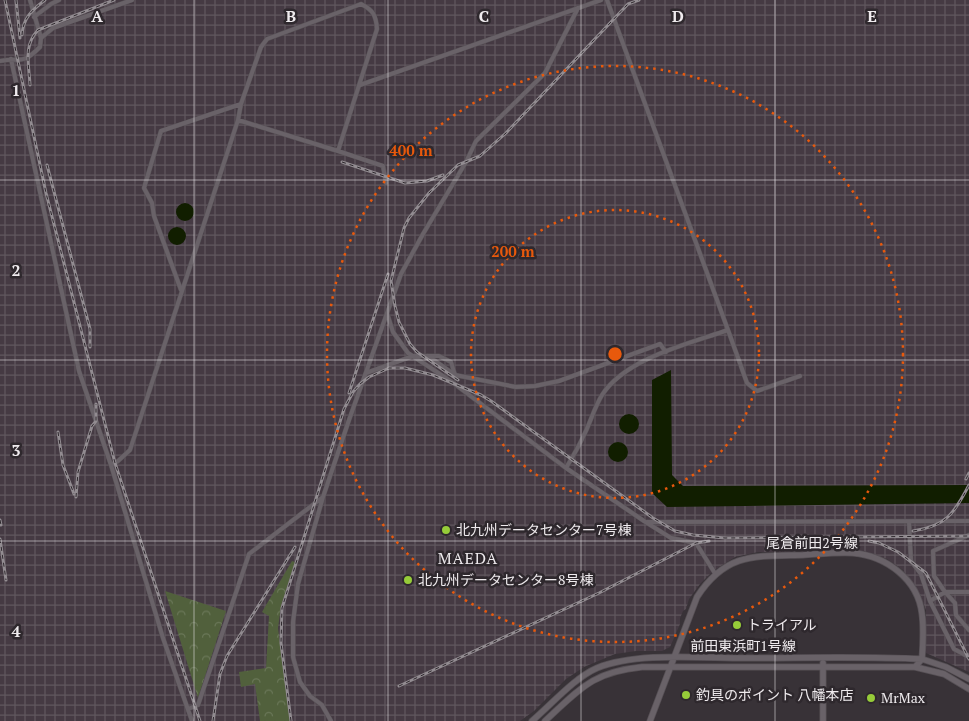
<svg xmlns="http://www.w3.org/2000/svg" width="969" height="721" viewBox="0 0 969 721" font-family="'PT Serif','Noto Sans JP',serif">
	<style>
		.industrial { fill: url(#industrial-grid) }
		.forest { fill: url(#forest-crowns) }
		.water { fill: #111e00 }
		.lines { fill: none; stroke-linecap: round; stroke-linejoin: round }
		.street-casing { stroke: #565055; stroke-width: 5 }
		.secondary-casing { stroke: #565055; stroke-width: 7 }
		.street { stroke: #696268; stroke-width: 4 }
		.secondary { stroke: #696268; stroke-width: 5.5 }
		.rail-casing { stroke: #928c91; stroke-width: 3 }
		.rail { stroke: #2e282d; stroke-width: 1; stroke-dasharray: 4; stroke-linecap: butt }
		.grid { fill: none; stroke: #efebee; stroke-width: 1; stroke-opacity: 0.55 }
		.ring { fill: none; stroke: #e8590c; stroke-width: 2.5; stroke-dasharray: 2.5 5 }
		.poi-dot { fill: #96cc39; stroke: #2e282d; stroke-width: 2 }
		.labels { text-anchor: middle; stroke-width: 5; stroke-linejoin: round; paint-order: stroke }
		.poi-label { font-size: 14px; fill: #efebee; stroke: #2e282d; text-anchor: start }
		.street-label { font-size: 14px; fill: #efebee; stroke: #2e282d }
		.quarter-label { font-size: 16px; letter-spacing: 1px; fill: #efebee; stroke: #2e282d }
		.grid-label { font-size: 16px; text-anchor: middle; font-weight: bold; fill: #efebee; stroke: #2e282d; stroke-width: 5; stroke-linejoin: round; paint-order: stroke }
		.centre { fill: #e8590c; stroke: #2e282d; stroke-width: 2.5 }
		.ring-label { font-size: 15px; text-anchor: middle; font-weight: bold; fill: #e8590c; stroke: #2e282d; stroke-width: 5; stroke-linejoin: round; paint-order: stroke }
	</style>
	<defs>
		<pattern id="industrial-grid" width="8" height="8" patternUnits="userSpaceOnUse" patternTransform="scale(1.25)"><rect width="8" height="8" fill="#453a43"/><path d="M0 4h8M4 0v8" fill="none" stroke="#60575e"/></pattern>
		<pattern id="forest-crowns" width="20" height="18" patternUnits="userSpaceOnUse" patternTransform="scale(1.25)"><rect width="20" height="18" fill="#51603c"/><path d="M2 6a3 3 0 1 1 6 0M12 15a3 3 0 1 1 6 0" fill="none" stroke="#6a7758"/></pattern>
	</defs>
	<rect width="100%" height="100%" fill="#383237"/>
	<path class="industrial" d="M0 0H969V672L926 653V610L921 597 903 570 887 559 863 551 758 552 735 557 713 571 700 584 689 599 686 609 683 611 680 618V624L670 647 662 651H636L615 654 584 667 566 679 534 711 520 721H0Z"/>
	<path class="forest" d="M292 561 295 562 281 606 278 628 290 721H260L255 684 241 687 239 672 266 668 269 616 262 612Z
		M165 591 226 611 198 698Z"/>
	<path class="water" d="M176 212a9 9 0 1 1 18 0a9 9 0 1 1-18 0Z
		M168 236a9 9 0 1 1 18 0a9 9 0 1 1-18 0Z
		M671 370 672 475 683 486 969 485V503L667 507 652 493V380Z
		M619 424a10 10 0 1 1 20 0a10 10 0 1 1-20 0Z
		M608 452a10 10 0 1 1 20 0a10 10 0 1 1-20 0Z"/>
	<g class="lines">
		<g class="street-casing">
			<path id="street" d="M30 0 41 38
				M34 17 51 4 59 0
				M11 59 79 371 111 465 163 638 192 721
				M0 61C22 57 21 66 40 47L41 38 53 28 132 0
				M360 85 601 0
				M338 151 383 166 386 183
				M181 290 154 216 152 203 144 188 161 131 241 104
				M387 313 393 332 408 353 452 382 566 468 644 521 671 538 696 543 716 575
				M728 330 747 383 757 391 800 376
				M428 356 455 375 516 387 535 386 559 381 660 344 666 352
				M366 373 413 356H439L451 362 455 375
				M111 465 118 461 130 450 238 120 241 104 261 47 267 39 361 4C373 10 376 15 377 29L338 151 238 120
				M566 468C572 458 578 448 583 437 590 424 594 408 602 395 626 358 688 344 728 330L607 0
				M647 522 969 521
				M909 522 911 561 921 574 930 601 954 649 967 656 969 655
				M969 535 933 551 934 576 945 592H969
				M930 601 945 592 955 603 956 615 969 630
				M188 709 198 705 249 554 323 497
				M331 721 322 705 310 696 300 682 293 657V622L298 584 323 497 349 420 401 274 423 234 466 162 476 141 545 73 578 8"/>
		</g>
		<g class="secondary-casing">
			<path id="secondary" d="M532 721C551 705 574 678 597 668 637 652 700 658 744 658 803 658 863 656 922 659L946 667 969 679
				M545 721C580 689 592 672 642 667H915L944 674 969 689
				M650 721 697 597C726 552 756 556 803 555 820 554 837 552 853 553 886 556 918 579 922 614 924 628 923 644 922 659L915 667
				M823 721V663"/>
		</g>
		<use href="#street" class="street"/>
		<use href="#secondary" class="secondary"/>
		<g class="rail-casing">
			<path id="rail" d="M5 0 46 193 115 463 200 721
				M16 0 20 38
				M22 35C23 18 32 10 45 0
				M30 85C29 64 23 46 38 30L114 0
				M342 162 405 183 427 181 443 175
				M47 165 90 329V347
				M458 380 417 352 410 344 399 322 395 306 391 281 404 228 409 218 429 193 458 165 480 156 506 133 628 4 639 0
				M349 393 388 274
				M58 432 63 465 74 494
				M966 479 969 473
				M76 497 78 472 92 426 96 421V404
				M0 520 1 525
				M913 531C946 526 954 514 969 485
				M0 539 6 580
				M869 541 879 543 898 552 926 573 969 659
				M399 686 599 593 696 543 709 541
				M213 721 220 674 227 656 295 547
				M291 721 281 643 282 608 344 409 353 392 360 384 369 377 389 368H405L433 375 481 395 491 401 653 518 675 531 693 535 725 538 969 536"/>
		</g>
		<use href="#rail" class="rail"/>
	</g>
	<path class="grid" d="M194 0V721M388 0V721M581 0V721M775 0V721M0 180H969M0 360H969M0 541H969"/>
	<g class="ring">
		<circle cx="615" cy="354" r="144"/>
		<circle cx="615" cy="354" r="288"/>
	</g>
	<g class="poi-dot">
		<circle cx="446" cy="530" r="5"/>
		<circle cx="408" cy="580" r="5"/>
		<circle cx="737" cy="625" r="5"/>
		<circle cx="686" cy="695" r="5"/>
		<circle cx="871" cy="698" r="5"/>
	</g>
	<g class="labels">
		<g class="poi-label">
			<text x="456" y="535">北九州データセンター7号棟</text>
			<text x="418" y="585">北九州データセンター8号棟</text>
			<text x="747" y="630">トライアル</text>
			<text x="696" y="700">釣具のポイント 八幡本店</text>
			<text x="881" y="703">MrMax</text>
		</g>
		<g class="street-label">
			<text x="812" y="548">尾倉前田2号線</text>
			<text x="743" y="651">前田東浜町1号線</text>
		</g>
		<g class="quarter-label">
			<text x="468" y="564">MAEDA</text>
		</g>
	</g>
	<g class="grid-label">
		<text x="97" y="22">A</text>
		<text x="291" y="22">B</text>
		<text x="484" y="22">C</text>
		<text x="678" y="22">D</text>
		<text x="872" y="22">E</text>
		<text x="16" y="96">1</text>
		<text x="16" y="276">2</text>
		<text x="16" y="456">3</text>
		<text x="16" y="637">4</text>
	</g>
	<circle cx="615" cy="354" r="8" class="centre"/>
	<g class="ring-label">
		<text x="411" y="156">400 m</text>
		<text x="513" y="257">200 m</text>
	</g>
</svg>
